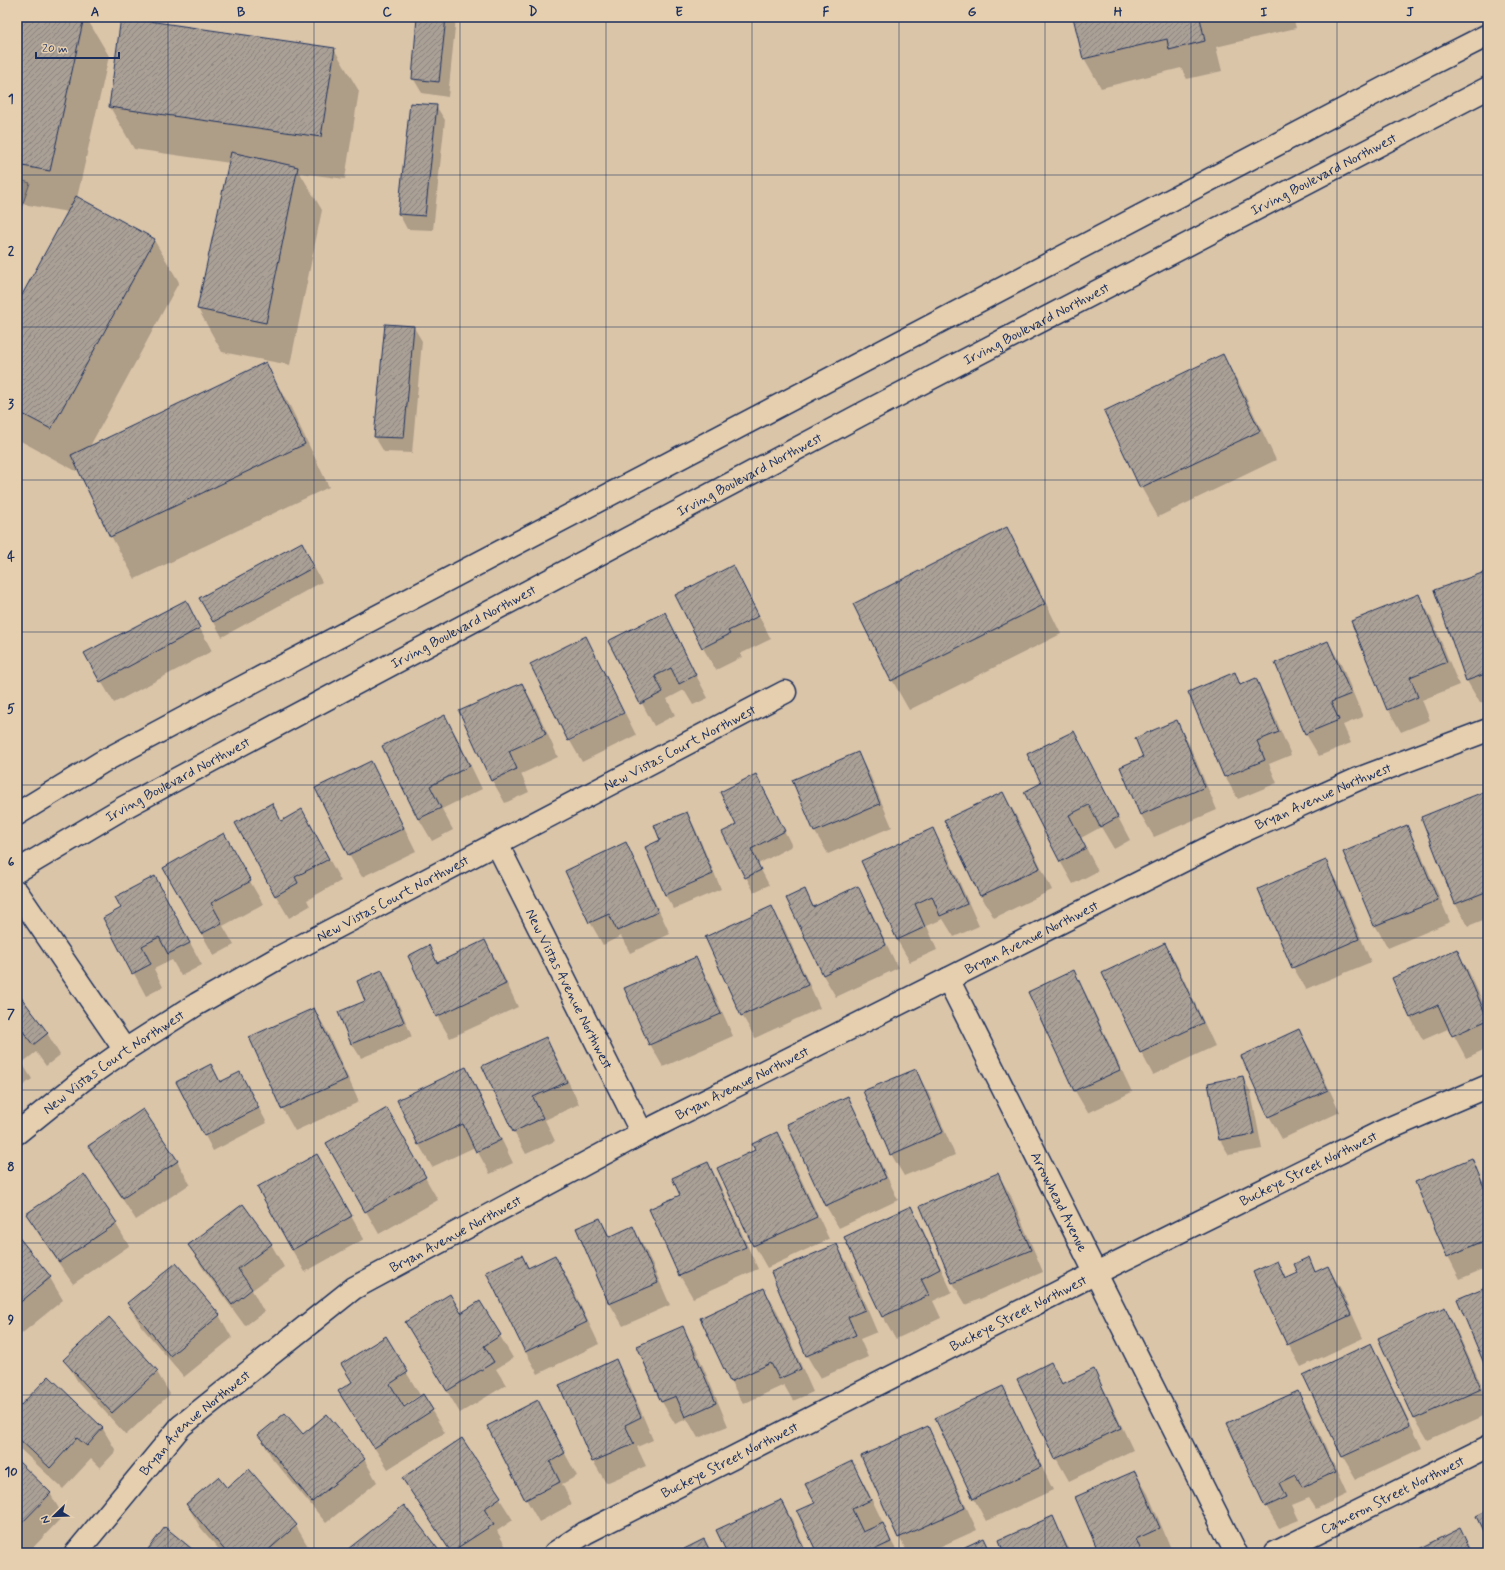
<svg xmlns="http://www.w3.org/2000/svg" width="1505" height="1570" viewBox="0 0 1505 1570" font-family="Mynerve,sans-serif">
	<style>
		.pitch { fill: #beaf9e; stroke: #6c6f7e }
		.shadow { fill: #0003 }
		.building { fill: url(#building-hatch); stroke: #1b2f5e }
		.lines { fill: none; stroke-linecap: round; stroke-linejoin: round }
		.minor-casing { stroke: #1b2f5e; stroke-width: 25 }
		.tertiary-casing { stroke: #1b2f5e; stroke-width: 25 }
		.minor { stroke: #e6cfae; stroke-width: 22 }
		.tertiary { stroke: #e6cfae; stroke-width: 22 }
		.grid { fill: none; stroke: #1b2f5e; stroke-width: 1; stroke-opacity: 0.55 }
		.labels { text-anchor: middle; stroke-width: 3.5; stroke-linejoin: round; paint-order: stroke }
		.street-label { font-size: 14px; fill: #1b2f5e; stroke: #e6cfae }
		.neatline { fill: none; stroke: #1b2f5e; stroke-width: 1.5 }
		.grid-label { font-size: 13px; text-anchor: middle; font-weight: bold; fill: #1b2f5e }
	</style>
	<defs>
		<pattern id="building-hatch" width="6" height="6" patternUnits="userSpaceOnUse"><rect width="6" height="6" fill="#aaa096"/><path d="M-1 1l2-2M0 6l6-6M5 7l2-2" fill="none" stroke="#8a837e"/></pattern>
	</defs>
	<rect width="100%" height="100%" fill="#dac5a9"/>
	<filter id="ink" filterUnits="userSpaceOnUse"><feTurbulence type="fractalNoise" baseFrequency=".025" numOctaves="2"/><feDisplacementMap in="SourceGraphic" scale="8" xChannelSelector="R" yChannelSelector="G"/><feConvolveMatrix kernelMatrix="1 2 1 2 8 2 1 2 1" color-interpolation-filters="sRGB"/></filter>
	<g filter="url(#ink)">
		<path class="pitch" d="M17 179 30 183 17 220Z"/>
		<path class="shadow" d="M17 17H86L109 56 77 198 154 240 179 282 89 448 265 364 290 406 329 487 135 579 111 536 78 468 76 471 17 439V306L68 212 17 203Z
			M418 17H456L448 97 422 93 413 78Z
			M1074 17H1293L1296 28 1216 47 1222 71 1187 79 1181 68 1101 88 1084 58Z
			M334 49 359 91 345 179 300 173 322 210 290 365 222 352 198 309 230 163 134 149 110 107Z
			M411 104 436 106 445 120 433 230 407 229 399 214Z
			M386 325 413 326 422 341 412 453 384 452 375 437Z
			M1223 356 1240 385 1276 460 1158 517 1141 487Z
			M1007 528 1024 558 1061 634 909 710 892 680 854 604Z
			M301 543 322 582 222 637 201 598Z
			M733 567 771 639 740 654 742 657 716 670 703 648Z
			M1488 572V700L1480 703 1467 681Z
			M1418 595 1431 617 1459 685 1422 700 1430 720 1401 732 1388 709Z
			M186 602 212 651 114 703 85 654Z
			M664 614 708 698 693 705 684 690 667 699 675 715 654 726 609 641Z
			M585 638 624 712 569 739Z
			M17 642 20 648 17 650Z
			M1328 642 1341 664 1363 717 1343 725 1351 743 1319 756 1306 734 1276 664Z
			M1234 674 1241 685 1255 679 1268 701 1291 755 1269 764 1277 783 1238 799 1225 777 1189 693Z
			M522 684 535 706 558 757 521 774 529 792 505 803 492 780Z
			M625 713 636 735 582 762 570 741Z
			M445 717 458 739 482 789 442 809 453 830 432 841 419 819 384 747Z
			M1176 721 1189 744 1217 810 1154 837 1141 815 1121 767 1144 757Z
			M1073 732 1130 840 1114 849 1101 827 1081 838 1098 871 1073 884 1060 861 1043 784Z
			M857 753 870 775 892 827 828 854 815 832Z
			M370 762 383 785 416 851 362 877 349 855 316 789Z
			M764 790 792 846 758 864 769 885 754 892 746 877 737 825Z
			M1488 791V918L1468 926 1455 903Z
			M1003 793 1016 815 1052 890 994 918 981 896 945 821Z
			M272 804 282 822 315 833 341 881 307 900 310 906 289 918 276 896Z
			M687 813 695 828 721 889 674 909 665 895 662 841Z
			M1406 827 1419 849 1450 922 1388 948 1375 925Z
			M933 830 946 852 979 926 954 937 943 919 927 926 937 950 910 962 897 940Z
			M625 844 638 866 670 934 630 953 621 936 603 945 590 922Z
			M236 857 263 904 223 926 234 945 214 956 165 868Z
			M1325 862 1338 884 1371 962 1306 989 1293 967Z
			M857 887 870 909 898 968 836 997 823 975 804 890 814 907Z
			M167 900 202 965 181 976 172 960 154 969 163 987 146 996 104 918Z
			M772 908 785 930 820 1008 755 1038 742 1015Z
			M485 941 498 964 518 1007 450 1038 437 1016 429 947 438 963Z
			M1165 944 1178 967 1215 1046 1153 1075 1141 1052Z
			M1457 950 1469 972 1488 1013V1048L1466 1058 1450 1028 1423 1040 1410 1017Z
			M695 958 708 980 733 1036 663 1067 650 1044Z
			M382 971 391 986 412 1037 361 1058 352 1044 339 1013 366 1001Z
			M1073 972 1086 994 1132 1092 1088 1113 1075 1091 1029 992Z
			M17 993 47 1033 60 1055 46 1066 36 1052 22 1063 32 1079 17 1090Z
			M314 1009 327 1031 359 1102 295 1131 282 1108Z
			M1299 1030 1312 1053 1340 1112 1282 1139 1269 1116Z
			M545 1038 558 1060 579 1104 545 1120 555 1141 526 1154 514 1132 484 1066Z
			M211 1065 221 1083 248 1088 267 1123 213 1151 177 1082Z
			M466 1068 478 1091 513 1163 490 1174 475 1147 432 1167 419 1145 398 1101Z
			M915 1070 928 1092 955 1155 904 1176 891 1154Z
			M1243 1078 1251 1092 1262 1149 1229 1155 1220 1140 1209 1083Z
			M847 1097 860 1119 898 1200 839 1228 826 1206 789 1124Z
			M386 1109 438 1200 379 1234 327 1143Z
			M777 1133 790 1155 829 1239 767 1268 754 1245 756 1150Z
			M89 1146 177 1161 190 1184 136 1220 102 1168Z
			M1471 1159 1488 1191V1267L1460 1279 1448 1256Z
			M708 1163 720 1185 758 1269 693 1298 680 1276 651 1210 681 1196Z
			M998 1174 1011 1196 1043 1272 966 1305 953 1283 921 1207Z
			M83 1176 116 1224 129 1246 73 1284 40 1236 27 1214Z
			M329 1177 364 1239 305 1272 292 1250Z
			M910 1207 923 1230 952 1292 933 1301 941 1318 896 1339 883 1317 846 1238Z
			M600 1219 610 1237 633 1228 646 1250 670 1305 623 1326 610 1304 577 1229Z
			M17 1236 50 1278 63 1300 20 1335 17 1332Z
			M271 1244 284 1267 252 1290 264 1312 245 1326 202 1267 189 1245Z
			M837 1245 850 1268 877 1332 860 1339 868 1357 820 1378 807 1356Z
			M522 1256 529 1268 555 1256 568 1279 599 1344 538 1374 525 1351Z
			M1308 1258 1316 1272 1328 1267 1341 1289 1363 1338 1301 1367 1288 1344 1277 1262 1287 1279 1300 1274Z
			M764 1289 777 1311 813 1392 793 1401 784 1385 743 1404 731 1382 701 1318Z
			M480 1302 513 1358 496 1369 506 1385 460 1413 419 1344Z
			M128 1304 219 1315 232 1338 184 1377 141 1326Z
			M1444 1309 1457 1331 1488 1400V1414L1428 1441 1415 1419 1379 1338Z
			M683 1328 696 1350 728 1426 698 1438 687 1419 675 1424 662 1402 638 1347Z
			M385 1337 420 1395 403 1406 404 1408 423 1396 445 1433 388 1469 352 1413 353 1382Z
			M1370 1345 1383 1367 1422 1448 1356 1479 1343 1457 1305 1376Z
			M65 1360 157 1372 170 1394 126 1435 78 1382Z
			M616 1361 629 1383 653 1440 637 1447 646 1466 606 1483 593 1461Z
			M1051 1364 1063 1385 1093 1370 1106 1393 1133 1450 1069 1481 1056 1458Z
			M49 1377 103 1429 116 1451 100 1468 91 1459 63 1489 17 1446V1411Z
			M1003 1387 1015 1410 1053 1490 986 1521 974 1499Z
			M1298 1392 1311 1414 1347 1494 1316 1509 1309 1498 1292 1505 1299 1520 1279 1528 1266 1506Z
			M537 1401 577 1476 562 1484 572 1504 539 1522 526 1499Z
			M927 1427 940 1450 977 1530 926 1553H908L899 1537Z
			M259 1435 303 1436 364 1459 377 1482 326 1523 272 1458Z
			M462 1439 513 1520 497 1531 506 1547 496 1553H451L403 1478Z
			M17 1462 50 1493 63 1516 28 1553H17Z
			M852 1463 865 1485 883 1523H881L898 1553H818L816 1503Z
			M249 1470 296 1526 309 1548 303 1553H222L200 1527 187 1505 227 1489Z
			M1135 1472 1148 1494 1172 1551 1168 1553H1100Z
			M781 1501 794 1523 807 1553H728Z
			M1053 1518 1071 1553H1005Z"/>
		<path class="building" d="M17 17H84L50 171 17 165Z
			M121 17 335 48 321 137 109 107Z
			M417 17H446L439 82 412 79Z
			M1073 17H1204L1200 18 1205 41 1169 50 1167 39 1083 59Z
			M410 103 437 105 425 216 398 214Z
			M231 152 298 167 266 323 197 309Z
			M76 196 155 239 51 429 17 411V304Z
			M385 324 414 326 404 438 374 437Z
			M1223 354 1260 431 1140 488 1104 411Z
			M266 362 305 444 110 537 71 455Z
			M1007 527 1045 604 891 681 853 604Z
			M302 542 314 567 213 622 199 598Z
			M733 565 759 616 728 631 730 634 702 648 675 595Z
			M1488 571V673L1466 681 1434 590Z
			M1419 594 1447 662 1410 677 1418 697 1387 710 1351 621Z
			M186 600 200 628 100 682 84 653Z
			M665 612 696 675 679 684 671 668 655 676 663 692 640 704 608 641Z
			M586 636 624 713 568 741 530 664Z
			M1328 641 1351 694 1331 702 1339 720 1305 734 1275 663Z
			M1235 672 1240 685 1256 678 1279 732 1257 741 1265 760 1224 777 1188 692Z
			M522 683 546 734 509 751 517 769 491 781 459 711Z
			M445 715 470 766 430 786 441 808 418 819 382 746Z
			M1177 720 1205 787 1140 815 1120 767 1143 757 1135 738Z
			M1074 731 1118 817 1100 827 1089 805 1069 815 1086 848 1060 862 1024 792 1041 783 1027 754Z
			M858 752 880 804 814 832 792 780Z
			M371 761 404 828 348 855 315 788Z
			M756 774 785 831 751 849 761 870 745 878 722 832 736 825 720 792Z
			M1488 790V891L1455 904 1421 817Z
			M1003 792 1040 868 980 896 944 820Z
			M272 803 281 821 302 809 329 859 295 877 298 883 275 896 235 823Z
			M687 812 713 874 665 895 645 847 660 840 654 825Z
			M1407 825 1438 900 1374 926 1343 852Z
			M933 828 967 904 940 916 932 896 915 904 925 927 897 940 861 861Z
			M224 833 251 881 211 903 222 923 201 934 163 868Z
			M626 842 658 912 617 931 609 914 589 923 565 871Z
			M1326 860 1359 939 1292 968 1258 889Z
			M155 876 190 943 168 954 159 937 142 946 151 964 132 974 103 918 121 908 115 897Z
			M858 886 886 945 823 975 786 898 805 889 813 907Z
			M772 906 808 985 741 1016 705 937Z
			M485 940 506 984 436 1017 408 956 429 945 437 963Z
			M1165 943 1203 1023 1140 1053 1102 973Z
			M1457 949 1488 1020 1452 1036 1438 1005 1410 1018 1392 978Z
			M696 957 721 1014 649 1045 624 988Z
			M382 970 404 1022 351 1044 338 1012 365 1001 357 981Z
			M1074 970 1120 1070 1074 1091 1028 992Z
			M17 992 48 1033 33 1045 22 1030 17 1034Z
			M314 1008 347 1079 281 1109 249 1037Z
			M1299 1029 1328 1090 1268 1117 1241 1056Z
			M546 1037 567 1082 533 1097 543 1118 513 1132 482 1066Z
			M211 1064 220 1082 240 1072 259 1108 204 1136 176 1082Z
			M466 1067 501 1140 476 1152 463 1124 418 1145 397 1100Z
			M916 1069 943 1132 890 1155 863 1091Z
			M1243 1076 1254 1134 1219 1140 1208 1083Z
			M848 1096 886 1178 825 1206 787 1124Z
			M387 1108 426 1177 365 1212 326 1143Z
			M143 1109 178 1161 123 1198 88 1146Z
			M777 1132 817 1217 753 1246 717 1168 755 1150 752 1144Z
			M317 1154 352 1216 292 1250 257 1187Z
			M1472 1158 1488 1197V1239L1447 1257 1415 1182Z
			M708 1162 746 1247 679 1276 649 1209 680 1195 672 1178Z
			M998 1173 1031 1250 952 1283 920 1206Z
			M84 1174 117 1223 59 1262 26 1214Z
			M243 1204 272 1244 238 1269 252 1289 232 1305 188 1245Z
			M911 1206 940 1269 921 1279 929 1295 882 1317 844 1237Z
			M600 1218 609 1237 633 1226 658 1283 609 1304 576 1228Z
			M17 1235 51 1277 17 1305Z
			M837 1244 865 1310 848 1317 856 1335 806 1356 771 1272Z
			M522 1255 528 1268 555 1255 587 1322 525 1352 486 1272Z
			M1309 1257 1315 1272 1328 1266 1351 1315 1287 1345 1253 1272 1277 1261 1285 1279 1298 1273 1294 1264Z
			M176 1263 220 1315 170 1356 127 1303Z
			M1488 1286V1373L1457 1299Z
			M764 1288 801 1369 779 1379 771 1363 730 1382 700 1318Z
			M450 1294 461 1313 480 1301 501 1335 484 1346 494 1362 447 1391 405 1322Z
			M1445 1307 1481 1389 1414 1419 1378 1338Z
			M109 1317 158 1371 112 1413 63 1360Z
			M683 1326 716 1403 685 1417 676 1396 661 1402 637 1346Z
			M386 1336 408 1372 390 1384 404 1407 423 1394 433 1410 374 1448 338 1391 352 1382 341 1364Z
			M1371 1343 1410 1426 1342 1457 1303 1375Z
			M616 1359 641 1417 625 1425 634 1444 592 1462 559 1385Z
			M1051 1362 1062 1384 1094 1369 1121 1428 1055 1459 1017 1379Z
			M49 1376 103 1428 87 1446 77 1438 50 1468 17 1437V1409Z
			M1003 1386 1041 1467 973 1499 935 1418Z
			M1298 1391 1335 1472 1302 1487 1296 1475 1280 1483 1287 1497 1265 1507 1227 1423Z
			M538 1400 565 1453 550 1462 560 1482 525 1500 487 1426Z
			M285 1413 303 1434 327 1414 365 1459 312 1502 258 1435Z
			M928 1426 965 1508 898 1538 861 1456Z
			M462 1438 501 1497 484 1509 494 1524 451 1552 402 1478Z
			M17 1460 51 1493 17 1528Z
			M852 1461 871 1500 852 1509 863 1532 883 1523 891 1542 867 1553H817L797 1511 815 1503 805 1484Z
			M249 1469 297 1525 265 1553H227L186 1504 218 1477 227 1488Z
			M1135 1471 1160 1528 1136 1539 1142 1553H1099L1075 1497Z
			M781 1500 806 1553H727L716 1530Z
			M404 1505 441 1553H351L348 1549Z
			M1488 1510V1542L1476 1516Z
			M1053 1516 1069 1553H1004L999 1540Z
			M165 1527 197 1553H145Z
			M1461 1528 1473 1553H1411Z
			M984 1538 991 1553H952Z
			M704 1539 711 1553H685L684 1549Z"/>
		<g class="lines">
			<g class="minor-casing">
				<g id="minor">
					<path id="s1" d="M497 844 642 1133"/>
					<path d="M17 892 125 1050"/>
					<path id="s2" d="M948 979 1236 1553"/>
					<path id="s3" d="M17 1133 84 1079 125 1050 197 1004 280 957 785 692"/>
					<path id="s4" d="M76 1553 181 1426 354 1288 642 1133 1232 836 1358 779 1488 730"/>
					<path id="s5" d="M555 1553 585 1533 1096 1273 1383 1131 1488 1086"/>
					<path id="s6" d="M1275 1553 1488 1447"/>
				</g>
			</g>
			<g class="tertiary-casing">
				<g id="tertiary">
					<path d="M17 814 102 762 237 690 1415 72 1488 35"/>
					<path id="s7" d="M17 871 123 808 238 746 862 414 1488 88"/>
				</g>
			</g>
			<use href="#minor" class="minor"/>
			<use href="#tertiary" class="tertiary"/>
		</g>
	</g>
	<path class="grid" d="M168 17V1553M314 17V1553M460 17V1553M606 17V1553M752 17V1553M899 17V1553M1045 17V1553M1191 17V1553M1337 17V1553M17 175H1488M17 327H1488M17 480H1488M17 632H1488M17 785H1488M17 938H1488M17 1090H1488M17 1243H1488M17 1395H1488"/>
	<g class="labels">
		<g class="street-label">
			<text dy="5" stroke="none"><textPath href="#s7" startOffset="1481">Irving Boulevard Northwest</textPath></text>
			<text dy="5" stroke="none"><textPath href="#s7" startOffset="1157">Irving Boulevard Northwest</textPath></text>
			<text dy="5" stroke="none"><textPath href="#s7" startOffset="833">Irving Boulevard Northwest</textPath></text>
			<text dy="5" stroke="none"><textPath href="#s7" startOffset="509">Irving Boulevard Northwest</textPath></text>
			<text dy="5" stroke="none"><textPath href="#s3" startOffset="768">New Vistas Court Northwest</textPath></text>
			<text dy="5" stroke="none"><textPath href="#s7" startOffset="185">Irving Boulevard Northwest</textPath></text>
			<text dy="5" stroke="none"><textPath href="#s4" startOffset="1473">Bryan Avenue Northwest</textPath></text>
			<text dy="5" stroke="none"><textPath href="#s3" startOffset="444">New Vistas Court Northwest</textPath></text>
			<text dy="5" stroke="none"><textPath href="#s4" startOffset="1149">Bryan Avenue Northwest</textPath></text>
			<text dy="5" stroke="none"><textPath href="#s1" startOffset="162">New Vistas Avenue Northwest</textPath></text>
			<text dy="5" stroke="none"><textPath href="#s3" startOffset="120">New Vistas Court Northwest</textPath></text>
			<text dy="5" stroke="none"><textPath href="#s4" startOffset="825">Bryan Avenue Northwest</textPath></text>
			<text dy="5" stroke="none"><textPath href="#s5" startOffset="846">Buckeye Street Northwest</textPath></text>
			<text dy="5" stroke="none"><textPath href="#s2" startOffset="249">Arrowhead Avenue</textPath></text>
			<text dy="5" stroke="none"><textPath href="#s4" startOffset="501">Bryan Avenue Northwest</textPath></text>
			<text dy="5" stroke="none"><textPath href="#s5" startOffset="522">Buckeye Street Northwest</textPath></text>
			<text dy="5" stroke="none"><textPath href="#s4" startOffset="177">Bryan Avenue Northwest</textPath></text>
			<text dy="5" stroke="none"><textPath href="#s5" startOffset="198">Buckeye Street Northwest</textPath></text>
			<text dy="5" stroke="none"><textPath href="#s6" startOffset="131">Cameron Street Northwest</textPath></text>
		</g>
	</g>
	<rect width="1505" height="1570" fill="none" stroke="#e6cfae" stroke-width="44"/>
	<g transform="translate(54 1516) rotate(247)" stroke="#e6cfae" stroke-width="3" paint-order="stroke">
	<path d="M0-3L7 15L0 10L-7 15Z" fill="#1b2f5e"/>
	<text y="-6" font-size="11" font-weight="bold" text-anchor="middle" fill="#1b2f5e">N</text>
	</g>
	<path d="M36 52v6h83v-6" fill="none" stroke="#1b2f5e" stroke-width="2"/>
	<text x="42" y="52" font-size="12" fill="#1b2f5e" stroke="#e6cfae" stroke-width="3" paint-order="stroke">20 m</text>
	<rect x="22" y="22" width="1461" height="1526" class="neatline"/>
	<g class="grid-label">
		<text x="95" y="16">A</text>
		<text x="241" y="16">B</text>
		<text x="387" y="16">C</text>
		<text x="533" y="16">D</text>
		<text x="679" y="16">E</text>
		<text x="826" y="16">F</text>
		<text x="972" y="16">G</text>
		<text x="1118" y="16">H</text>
		<text x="1264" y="16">I</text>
		<text x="1410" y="16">J</text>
		<text x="11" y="103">1</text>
		<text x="11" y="255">2</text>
		<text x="11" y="408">3</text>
		<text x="11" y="561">4</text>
		<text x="11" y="713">5</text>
		<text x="11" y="866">6</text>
		<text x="11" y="1018">7</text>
		<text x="11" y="1171">8</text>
		<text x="11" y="1324">9</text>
		<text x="11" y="1476">10</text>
	</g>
</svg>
